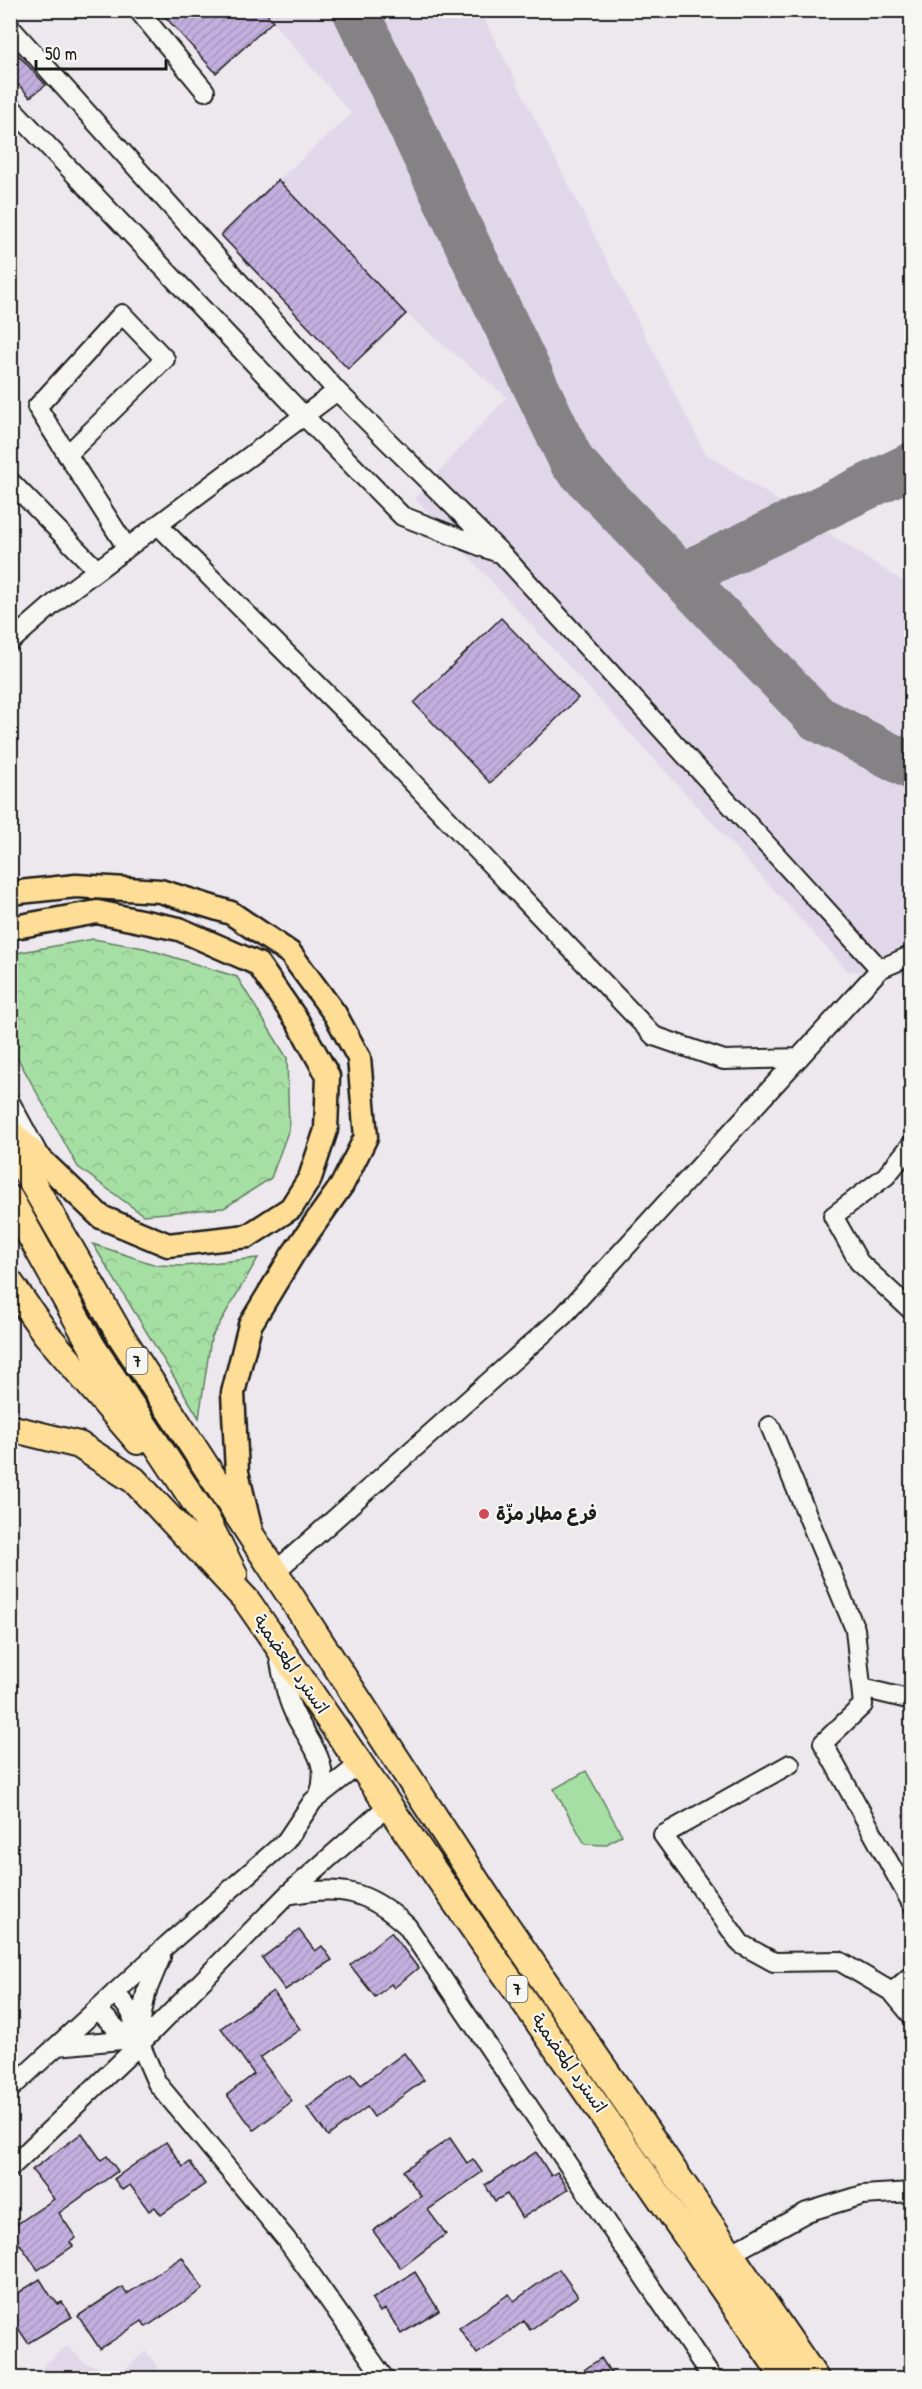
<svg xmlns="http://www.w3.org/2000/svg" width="922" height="2389" viewBox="0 0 922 2389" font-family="'Patrick Hand','Playpen Sans Arabic',sans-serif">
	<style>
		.built { fill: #e0d7e9 }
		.park { fill: url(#park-crowns); stroke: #617e60; stroke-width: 1.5 }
		.pitch { fill: #a6dfa4; stroke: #617e60; stroke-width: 1.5 }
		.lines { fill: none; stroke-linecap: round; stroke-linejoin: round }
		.taxiway { stroke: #848285; stroke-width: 46 }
		.building { fill: url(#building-hatch); stroke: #1c1c1c; stroke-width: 1.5 }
		.minor-casing { stroke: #1c1c1c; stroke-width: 22 }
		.major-casing { stroke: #1c1c1c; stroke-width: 27 }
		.highway-casing { stroke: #1c1c1c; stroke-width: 30 }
		.minor { stroke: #f6f6f2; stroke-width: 18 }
		.major { stroke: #fedd96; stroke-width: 22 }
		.highway { stroke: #fedd96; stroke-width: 26 }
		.poi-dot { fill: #d1495b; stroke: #f6f6f2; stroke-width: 2 }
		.labels { text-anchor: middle; stroke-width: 4.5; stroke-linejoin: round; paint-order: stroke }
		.shield { fill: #f6f6f2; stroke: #5d5d5c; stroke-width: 1.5 }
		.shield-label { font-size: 16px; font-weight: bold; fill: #1c1c1c }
		.poi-label { font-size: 18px; font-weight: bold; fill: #1c1c1c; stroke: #f6f6f2; text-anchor: start }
		.street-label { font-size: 18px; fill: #1c1c1c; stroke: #f6f6f2 }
	</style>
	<defs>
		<pattern id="park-crowns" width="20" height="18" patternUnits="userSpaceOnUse" patternTransform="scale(1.5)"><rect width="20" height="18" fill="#a6dfa4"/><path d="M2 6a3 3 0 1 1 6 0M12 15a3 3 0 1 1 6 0" fill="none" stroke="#8ebf8d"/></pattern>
		<pattern id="building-hatch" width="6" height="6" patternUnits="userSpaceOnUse" patternTransform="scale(1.5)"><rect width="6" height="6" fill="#c3afde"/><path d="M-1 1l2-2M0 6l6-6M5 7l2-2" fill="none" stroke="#a796be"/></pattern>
	</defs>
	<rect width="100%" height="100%" fill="#ece8ee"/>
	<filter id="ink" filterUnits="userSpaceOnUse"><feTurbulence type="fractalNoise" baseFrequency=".0167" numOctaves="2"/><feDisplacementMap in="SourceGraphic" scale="12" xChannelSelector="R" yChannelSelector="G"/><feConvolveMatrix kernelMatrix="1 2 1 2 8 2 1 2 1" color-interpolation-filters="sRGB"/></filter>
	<g filter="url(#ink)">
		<path class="built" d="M263 11H480L705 453 911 587V975L848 971 415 498 507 397 406 314 278 180 352 114Z
			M67 2346 85 2363 120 2374 146 2351 165 2378H29Z"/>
		<path class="park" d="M93 939 144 948 237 977 287 1058 289 1129 271 1178 224 1208 143 1215 78 1167 11 1046V954Z
			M93 1244 156 1265 183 1266 258 1258 211 1338 199 1418Z"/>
		<path class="pitch" d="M586 1771 622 1835 605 1845 585 1844 554 1789Z"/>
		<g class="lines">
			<path class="taxiway" d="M355 10 572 462 817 718 912 767
				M681 576 912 465"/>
		</g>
		<path class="building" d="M159 10H263L273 21 216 73Z
			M10 46 46 85 30 97 10 76Z
			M278 180 406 314 348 369 221 235Z
			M501 618 578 698 490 783 414 703Z
			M299 1930 315 1951 322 1946 332 1960 285 1990 262 1958Z
			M391 1932 418 1968 394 1988 391 1984 375 1997 350 1965Z
			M273 1991 300 2029 260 2058 292 2101 254 2130 227 2095 254 2074 221 2028Z
			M404 2053 424 2080 374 2117 367 2107 328 2136 307 2108 352 2074 361 2085Z
			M82 2133 101 2160 107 2156 118 2171 59 2213 76 2238 70 2242 73 2246 38 2270 20 2244 10 2250V2229L54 2199 32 2170Z
			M450 2138 467 2163 473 2159 482 2172 428 2210 446 2234 401 2268 373 2231 421 2196 403 2171Z
			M166 2142 183 2167 190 2162 205 2184 161 2215 155 2207 149 2211 130 2185 122 2190 114 2179Z
			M536 2152 551 2176 557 2172 568 2189 522 2218 507 2194 495 2201 485 2185Z
			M182 2257 203 2289 146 2327 142 2321 100 2349 78 2316 122 2287 127 2294Z
			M559 2269 578 2296 530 2330 524 2321 477 2354 459 2328 509 2294 514 2301Z
			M415 2272 439 2311 401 2334 386 2309 380 2312 372 2299Z
			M40 2279 50 2295 58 2304 62 2302 72 2317 28 2343 10 2316V2298Z
			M601 2358 615 2379H571Z"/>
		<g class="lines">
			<g class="minor-casing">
				<path id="minor" d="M138 10 205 91
					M10 27 337 391 503 555 880 969
					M10 106 304 416 402 516 496 552
					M67 455 165 359 122 314 37 407 127 548
					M10 481 97 570
					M158 525 357 724 654 1036 724 1060 799 1058
					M10 642 64 595 337 391
					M10 1102 36 1150
					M912 1144 886 1176 833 1216 859 1262 912 1311
					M770 1426 855 1629 863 1705 823 1743 912 1904
					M276 1571 563 1316 880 969 912 955
					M278 1652C282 1670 284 1689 291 1706 303 1737 333 1760 319 1795
					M862 1688 912 1700
					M790 1764 663 1835 741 1944 774 1962 839 1961 892 1992 912 2016
					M287 1895C339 1885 367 1889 407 1926L712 2378
					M115 1992 131 2012 140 2044 157 2083 286 2239 384 2378
					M892 1992 912 1975
					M97 2009 117 2029 136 2041
					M139 2030 146 1993 161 1957
					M57 2046 132 2039
					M10 2089 167 1945 286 1841 313 1801 361 1763
					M10 2168 140 2044 287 1895 390 1804
					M730 2254 807 2212 863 2195 912 2192"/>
			</g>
			<g class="major-casing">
				<path id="major" d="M10 893 76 886 160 891 231 913 290 953 335 1014 359 1058 366 1137 342 1185 293 1254 250 1325 233 1393 237 1472 251 1531
					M10 928 97 912 179 929 258 964 298 1022 328 1076 326 1130 310 1178 291 1208 248 1236 168 1245 101 1217 10 1130"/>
			</g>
			<g class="highway-casing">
				<path id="highway" d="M10 1144 119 1333 484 1893 815 2378
					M10 1199 93 1348 206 1519 234 1574
					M10 1283 46 1334 138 1441
					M10 1428 79 1445 134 1480 247 1601 785 2378"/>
			</g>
			<use href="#minor" class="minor"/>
			<use href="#major" class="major"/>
			<use href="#highway" class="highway"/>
		</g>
	</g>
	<circle class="poi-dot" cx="484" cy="1514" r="6"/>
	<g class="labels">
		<g class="shield">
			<rect x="126.5" y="1348" width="21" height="26" rx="4.5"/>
			<rect x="506.5" y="1976" width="21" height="26" rx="4.5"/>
		</g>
		<g class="shield-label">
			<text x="137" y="1367">7</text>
			<text x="517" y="1995">7</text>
		</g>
		<g class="poi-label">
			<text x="496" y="1520">فرع مطار مزّة</text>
		</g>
		<g class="street-label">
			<text transform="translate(291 1664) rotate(55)" y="6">اتسترد المعضمية</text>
			<text transform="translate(569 2063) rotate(55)" y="6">اتسترد المعضمية</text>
		</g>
	</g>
	<rect width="922" height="2389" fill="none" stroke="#f6f6f2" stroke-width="36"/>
	<rect x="18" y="18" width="886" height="2353" fill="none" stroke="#1c1c1c" stroke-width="2" filter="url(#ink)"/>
	<path d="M36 60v9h130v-9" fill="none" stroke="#1c1c1c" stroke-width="3"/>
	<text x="45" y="60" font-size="18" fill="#1c1c1c" stroke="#f6f6f2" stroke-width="4.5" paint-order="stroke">50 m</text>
</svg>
